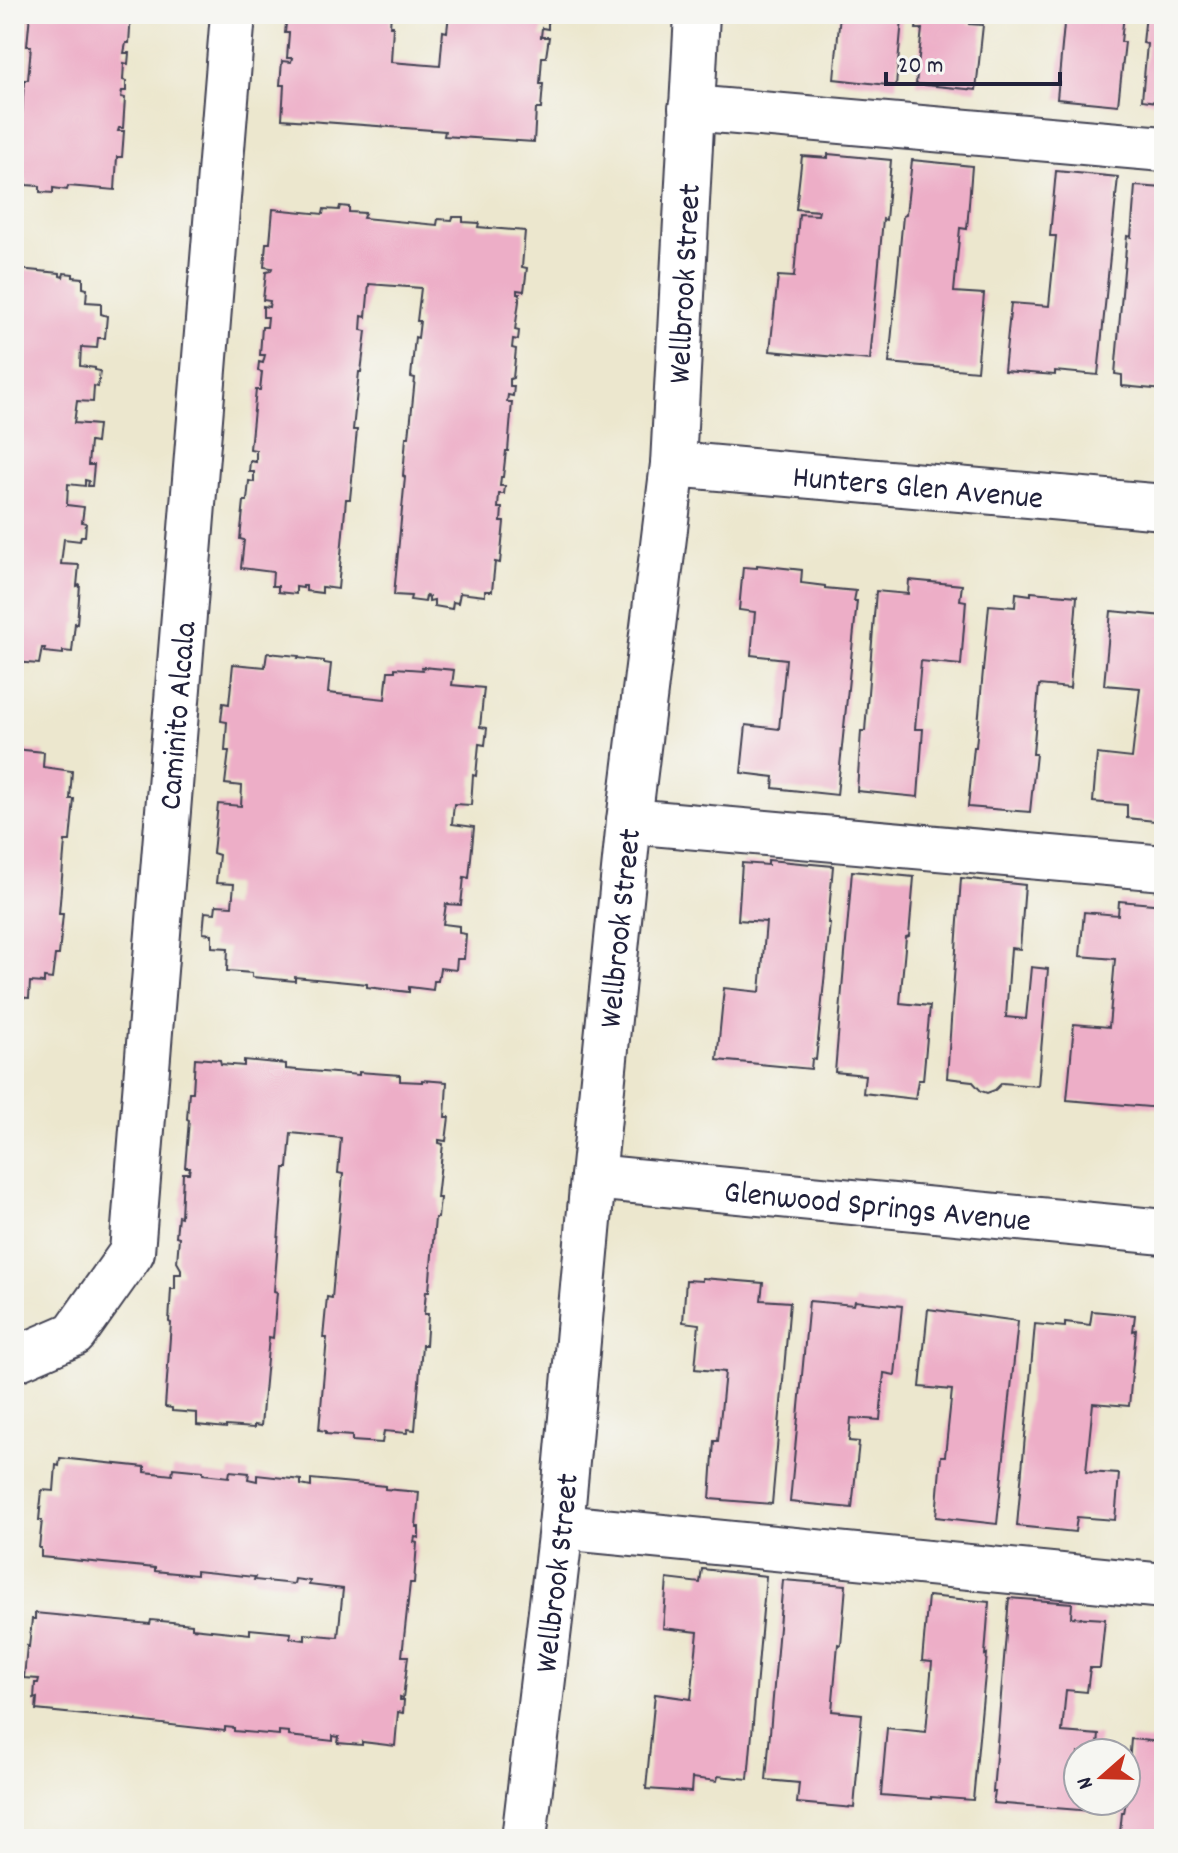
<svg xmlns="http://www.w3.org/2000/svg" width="1178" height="1853" viewBox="0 0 1178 1853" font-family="Dekko,sans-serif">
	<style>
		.building { fill: #edaec7 }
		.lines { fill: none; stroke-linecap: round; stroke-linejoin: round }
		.minor-casing { stroke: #404051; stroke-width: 48 }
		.minor { stroke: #fff; stroke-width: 44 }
		.labels { text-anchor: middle; stroke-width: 6; stroke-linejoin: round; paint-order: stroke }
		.street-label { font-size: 32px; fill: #22223b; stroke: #f6f6f2 }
	</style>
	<rect width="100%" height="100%" fill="#f6f6f2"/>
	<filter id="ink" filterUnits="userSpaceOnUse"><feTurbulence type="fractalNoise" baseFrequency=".0125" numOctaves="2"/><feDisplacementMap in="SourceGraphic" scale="16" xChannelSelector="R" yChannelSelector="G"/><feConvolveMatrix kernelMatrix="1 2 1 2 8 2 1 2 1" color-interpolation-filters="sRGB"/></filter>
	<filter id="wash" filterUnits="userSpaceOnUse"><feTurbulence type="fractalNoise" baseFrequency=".006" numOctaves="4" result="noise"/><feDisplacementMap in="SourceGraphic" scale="32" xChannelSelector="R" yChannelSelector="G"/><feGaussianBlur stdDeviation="1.8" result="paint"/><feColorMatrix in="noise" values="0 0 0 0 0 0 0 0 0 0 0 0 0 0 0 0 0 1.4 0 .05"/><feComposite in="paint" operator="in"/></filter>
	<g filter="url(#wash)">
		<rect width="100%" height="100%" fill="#ece7ce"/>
		<g id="blocks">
			<path class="building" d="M30 14H131L129 43H126L124 53H129L128 64 124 63 123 80 126 81V91H122L121 97 125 98 123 128H119L118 131H124L122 157H117L115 190 68 186 67 190 53 188V193L40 192V186L26 185V180L14 179V114L22 115 24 80H28L31 46H27Z
				M287 14H391L390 26H393L391 62 440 66 443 31 447 32 449 14H548V29L542 28 541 37H549L546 57H542L540 84H543L541 109H536L534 142 444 136 445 131 282 119 284 85H280L282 61 291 62 292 58H287L289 33H285Z
				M840 14H899L898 19H902L896 86 834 79Z
				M918 14H970L969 24 983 25 976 90 916 84 922 29H916Z
				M1065 14H1124L1121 42H1125L1118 105 1057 99Z
				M1146 14H1164V103L1142 100 1147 44 1143 43Z
				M828 154 891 160 886 220 883 219 870 360 770 351 778 276 794 277 799 214 818 215 819 211 796 209 802 156 828 158Z
				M912 160 972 166 967 229 960 228 954 292 984 294 977 371 889 363 903 216 906 215Z
				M1056 171 1118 177 1098 375 1055 371V375L1004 371 1011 303 1049 306 1056 236H1050Z
				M1135 186 1164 188V390L1122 386V375L1115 374 1127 236 1131 237Z
				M340 206 349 207V212L365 213 363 218 437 225 438 219 452 220 453 217H463V222L479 223 478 227 525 231 522 267 527 268 524 291 517 290V294H520L515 330 519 331 518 340 513 339 512 348 516 349 513 378 510 379V386H514L513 396 508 395 507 402H512L508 451H506L503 477H501L500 486H505L504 494H499L498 508H502L501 522H504L500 563 495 562 492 591H485V596L460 593 458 603 453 602 452 609 434 606V600L429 601V597L426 596 425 602 410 600 411 596 394 595 405 477 403 476 406 437H409L415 378 411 377 415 337 418 338 420 321H417L421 288 369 284 366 317 362 316 361 330 366 331 361 372H359L353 430H357L350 499H346L338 589 322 587V593L306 591V586H303V588L296 587V594L278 592V586H272L273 572 241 568 244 540 240 539 244 501H247L249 481 254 482V472H249L250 461 256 462V450L250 449 256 390H260L262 372 258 371 259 362 263 363 265 355H260L262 327H267L268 317H263V306L269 307 270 301 263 300 266 272 271 271 272 268 264 267 266 243H270L273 209 323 214 324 209 339 210Z
				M18 269 60 273V276L63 277 64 273 73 274V277L83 278V288L87 289 86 302 101 303V314L107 316 105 338H98L97 348 81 347 80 366 95 368V370L100 371 98 387 94 386 93 402 77 401 74 423 98 425 96 443 90 442 88 465H94L92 486H88L89 481 85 480V486L68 484 67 505 84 507 82 522 86 523 85 536H81L80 541 64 539 61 564 79 565 77 586 80 585 77 624 75 623 72 652 63 651V654L44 652 45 648H42L39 664 14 662V272H19Z
				M757 565 802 570 801 583 825 586V588L856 591 854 601H857L837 795 773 788 774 777 741 773 746 725 779 729 786 659 751 655 755 612 739 610 743 567 757 568Z
				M909 580 962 585 960 600 966 601 961 665 921 661 915 729H923L918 797 857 791 861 731H865L876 591 908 594Z
				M1031 592 1077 596 1070 688 1039 685 1033 754H1036L1030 812 968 807 974 747H976L989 605 1015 607 1016 593 1031 595Z
				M1111 611 1164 616V822L1127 818V805L1093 802 1097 754 1132 758 1140 688 1104 685Z
				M267 653 299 656 298 658 324 661V663L331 664 328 693 385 699 388 671H395V668L423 670 422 667 454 670 452 685 484 688 480 727 487 728 485 745 479 744 476 776 473 775 471 805 454 804 452 824 474 827 469 878 464 877 461 905 446 904 443 924 459 926V933L466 934 464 959H457L456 970 440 968 438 981H434L433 990 409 987V992L367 987V984L295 977V981L252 977V973L227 971 228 948 212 947V934L203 933 205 912 215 913 216 905 232 906 234 884 216 883 219 855 213 853 218 804 241 806 242 786 225 784 229 751H225L227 722 221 721 223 703 229 704 233 664 265 667Z
				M14 749 44 752 43 767 72 771 70 799H74L70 841H65L59 914H63L59 955H55L52 979 44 978V983L30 982 29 998 14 997Z
				M768 860 833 866 828 923H830L816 1060 812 1059 811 1069 717 1060 724 988 760 992 766 922 738 920 742 863 768 865Z
				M852 871 914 877 909 936 906 937 900 1003 930 1006 923 1080H918L915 1099 863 1093 865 1075 835 1072Z
				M961 878 1025 885 1020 949 1011 948 1006 1017 1026 1019 1031 967 1048 969 1038 1086 1002 1083 995 1090 987 1093 981 1091 972 1081 947 1078Z
				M1119 901 1164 905V1098H1162L1161 1108 1067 1100 1074 1024 1109 1027 1115 959 1080 956 1084 912 1118 915Z
				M195 1058 220 1060 221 1064 244 1066V1060L286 1064V1069L359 1075V1072L400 1075V1081L422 1082V1080L447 1082 445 1117H449L446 1141 439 1140V1143L443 1144 437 1198H440L438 1218H435L429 1291H426L424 1314H428L426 1345H422L415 1430 408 1429 407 1433 384 1431 382 1443 352 1441V1436L326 1434V1431L319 1430 327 1338H323L327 1297 332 1298 343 1174 338 1173 341 1138 291 1133 288 1168H284L274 1291 277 1292 273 1338 269 1337 261 1426 254 1425V1428L226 1426V1428L197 1425V1413L172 1411V1408L165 1407 171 1323 169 1322 171 1289H175V1274H181V1269L177 1262 179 1237 176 1236 178 1216 181 1217 183 1173H189L190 1167H185L189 1120 187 1119 189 1092H193Z
				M702 1278 763 1283 761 1300 790 1302 772 1504 710 1499 714 1441H718L725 1372 695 1369 699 1324 683 1322 686 1280 702 1281Z
				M809 1301 854 1305 855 1301 902 1306 895 1375 884 1373 880 1420 851 1418 849 1441 859 1442 852 1508 790 1502Z
				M928 1309 1018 1321 997 1524 936 1517 941 1456H945L952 1390 920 1387Z
				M1092 1311 1135 1315 1133 1331 1136 1330 1129 1406 1093 1403 1086 1472 1119 1474 1115 1520 1077 1517 1075 1532 1017 1526 1035 1324 1065 1327V1322L1090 1325Z
				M60 1458 145 1467V1472L172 1475 173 1468 203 1471V1474L229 1477 230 1471 249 1473 248 1479 257 1481V1475L301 1480V1485L311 1487V1479L385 1486V1489L419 1492 416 1527H419V1538L415 1537 414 1542 417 1543 414 1583H410L402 1656H408L403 1698 400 1697V1700H404L403 1713 398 1712 395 1746 362 1742V1745L338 1743 339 1737 333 1736V1741L289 1736V1732L279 1731V1735L234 1731V1728L225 1727V1731L135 1721 136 1720 36 1710 37 1698 34 1699 35 1683H38L39 1679 24 1678 27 1646 29 1647 32 1619H35V1613L150 1624 151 1620 192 1624V1628L250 1634V1629L291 1633 290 1638 305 1640V1634L338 1637 343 1589 309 1585 310 1581 295 1579 294 1584 254 1580 255 1577 196 1571V1575L155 1571V1568L41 1557V1548H39L42 1520H39L42 1490 54 1491 56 1465 59 1466Z
				M702 1569 766 1576 748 1779 718 1776 717 1781 692 1778 691 1792 646 1789 655 1694 691 1699 698 1632 663 1628 667 1579 700 1583Z
				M783 1580 846 1585 841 1645 838 1644 832 1711 862 1714 854 1808 797 1803 799 1783 766 1780Z
				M928 1596 989 1602 985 1655 987 1654 973 1800 931 1797V1799L881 1795 887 1728 926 1732 932 1662 922 1661Z
				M1009 1598 1072 1603 1071 1617 1105 1619 1100 1668H1090L1087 1692 1066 1690 1062 1732 1099 1735 1097 1753H1078V1801H1093L1092 1811 993 1803 995 1792H993Z
				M1162 1730H1164V1836L1120 1833 1122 1813H1124L1126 1801 1131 1739 1161 1742Z"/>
		</g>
	</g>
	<g filter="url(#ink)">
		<use href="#blocks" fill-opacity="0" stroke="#404051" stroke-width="2"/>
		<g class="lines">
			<g class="minor-casing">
				<g id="minor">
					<path d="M691 108 1164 149"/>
					<path id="s1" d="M673 464 1164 507"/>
					<path d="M629 821 1164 868"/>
					<path id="s2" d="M593 1177 1164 1232"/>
					<path id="s3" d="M14 1360 74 1334 132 1252 233 14"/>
					<path d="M561 1527 1164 1586"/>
					<path id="s4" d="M524 1839 561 1527 593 1177 629 821 673 464 697 14"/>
				</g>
			</g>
			<use href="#minor" class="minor"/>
		</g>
	</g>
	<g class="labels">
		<g class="street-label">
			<text dy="11" stroke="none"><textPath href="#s4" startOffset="1564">Wellbrook Street</textPath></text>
			<text dy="11" stroke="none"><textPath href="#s1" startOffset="246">Hunters Glen Avenue</textPath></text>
			<text dy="11" stroke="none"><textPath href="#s3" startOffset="704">Caminito Alcala</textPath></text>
			<text dy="11" stroke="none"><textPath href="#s4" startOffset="916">Wellbrook Street</textPath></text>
			<text dy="11" stroke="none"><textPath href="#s2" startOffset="286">Glenwood Springs Avenue</textPath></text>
			<text dy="11" stroke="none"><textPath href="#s4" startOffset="268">Wellbrook Street</textPath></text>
		</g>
	</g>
	<rect width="1178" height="1853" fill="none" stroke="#f6f6f2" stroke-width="48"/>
	<g transform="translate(1102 1777) rotate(250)"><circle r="38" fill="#f6f6f2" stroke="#a1a1a9" stroke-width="2"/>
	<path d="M0-6L14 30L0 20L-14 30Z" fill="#c8321e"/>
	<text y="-12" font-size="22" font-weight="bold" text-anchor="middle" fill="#22223b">N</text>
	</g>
	<path d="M886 72v12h174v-12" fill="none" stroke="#22223b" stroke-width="4"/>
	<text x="898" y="72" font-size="24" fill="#22223b" stroke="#f6f6f2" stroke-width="6" paint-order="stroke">20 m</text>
</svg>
